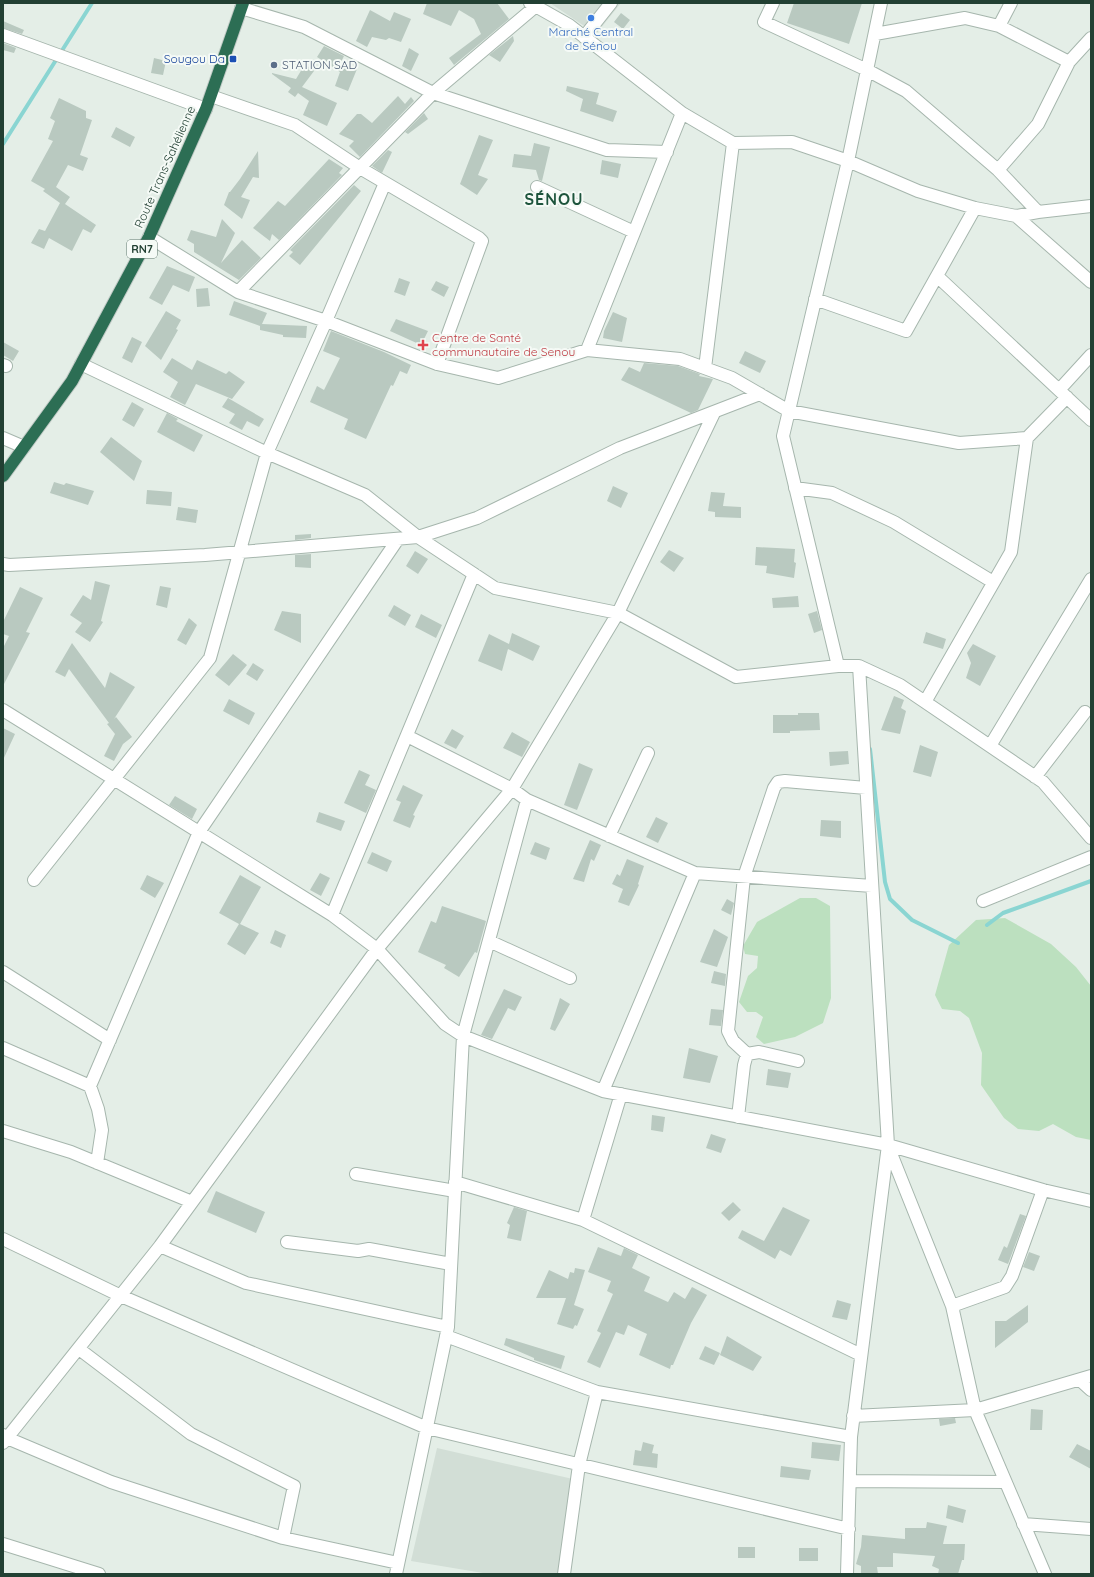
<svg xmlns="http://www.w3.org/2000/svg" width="1094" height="1577" viewBox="0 0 1094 1577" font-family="Quicksand,sans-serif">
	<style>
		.built { fill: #d2ded6 }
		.green { fill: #bce0bf }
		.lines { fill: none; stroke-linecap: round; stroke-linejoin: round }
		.stream { stroke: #8ad5d2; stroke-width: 4 }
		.building { fill: #b9c9c0 }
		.street-casing { stroke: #a6b6ad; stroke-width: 14 }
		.highway-casing { stroke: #c1cac6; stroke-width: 14 }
		.street { stroke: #fff; stroke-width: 12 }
		.highway { stroke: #2c6e54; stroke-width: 12 }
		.shop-dot { fill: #3f7fe0; stroke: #f5faf6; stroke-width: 1.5 }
		.transit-dot { fill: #1a4fb4; stroke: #f5faf6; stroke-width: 1.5 }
		.service-dot { fill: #5c6f8a; stroke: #f5faf6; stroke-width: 1.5 }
		.health-dot { fill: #e0444e; stroke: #f5faf6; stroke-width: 1.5 }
		.labels { text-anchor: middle; stroke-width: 4; stroke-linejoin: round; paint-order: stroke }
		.shield { fill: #f5faf6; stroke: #61786e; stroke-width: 1 }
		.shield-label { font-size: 11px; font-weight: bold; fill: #224033 }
		.shop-label { font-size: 12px; fill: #366cbe; stroke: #f5faf6 }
		.transit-label { font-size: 12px; fill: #164399; stroke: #f5faf6; text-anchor: end }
		.service-label { font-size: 12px; fill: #4e5e75; stroke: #f5faf6; text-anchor: start }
		.street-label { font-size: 12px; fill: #224033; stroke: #f5faf6 }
		.health-label { font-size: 12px; fill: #be3a42; stroke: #f5faf6; text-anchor: start }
		.district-label { font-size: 16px; font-weight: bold; letter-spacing: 1px; fill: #1d543c; stroke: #f5faf6 }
	</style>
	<rect width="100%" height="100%" fill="#e4eee7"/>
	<path class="built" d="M550 3H621L596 34Z
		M437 1448 573 1479 559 1574H489L411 1561Z"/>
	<path class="green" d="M800 898H816L830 906 831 998 823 1023 795 1037 764 1044 756 1037 763 1017 756 1012H747L739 1002 748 976 757 968 758 956 745 954 743 946 757 922Z
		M1005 918 1051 944 1076 967 1091 986V1140L1076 1137 1053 1124 1039 1131 1018 1129 1004 1118 981 1085 982 1053 969 1018 960 1011 942 1009 935 995 949 945 976 920Z"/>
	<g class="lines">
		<path class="stream" d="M3 144 92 3
			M870 749 885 882 890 899 912 920 958 943
			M987 925 1003 913 1091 881"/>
	</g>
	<path class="building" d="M427 3H497L509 19 454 65 449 58 481 34 474 19 459 10 451 26 423 14Z
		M794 3H862L849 44 787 23Z
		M370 10 390 21 394 12 411 19 401 42 389 38 386 40 372 37 367 47 356 41Z
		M621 13 630 20 623 29 614 22Z
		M3 21 24 30 22 34 3 28Z
		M513 36 514 41 500 62 489 55Z
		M3 43 16 48 14 53 3 50Z
		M324 46 344 56 341 62 357 69 348 91 335 86 340 72 317 57Z
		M409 48 419 54 411 71 402 66Z
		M154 58 166 61 163 75 151 73Z
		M305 64 314 71 302 87 337 103 327 126 303 115 309 101 298 93 295 97 288 92 291 88 272 74V73L296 79Z
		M567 86 599 93 596 104 617 111 613 122 580 111 583 99 566 91Z
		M398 96 405 104 411 97 414 101 360 157 349 146 354 141 339 134 357 114H361L372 123Z
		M59 98 86 111V118L92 120 80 155 88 158 83 171 68 165 56 187 70 197 65 204 96 225 91 233 83 229 72 251 49 238 44 249 31 243 39 229 45 231 60 203 43 191 45 189 31 181 53 141 48 139 55 121 50 118Z
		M424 113 428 119 408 134 405 132Z
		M116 127 135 137 130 147 111 137Z
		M479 135 493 140 478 175 488 179 477 195 460 184Z
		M534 143 550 147 542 181 539 180 536 170 512 167 514 154 531 156Z
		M388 150 392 152 382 173 372 166Z
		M258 151 259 178 253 177 241 197 250 200 242 219 224 205 229 192H230L240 179Z
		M329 159 343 168 339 173 342 175 279 240 272 234 270 241 253 228 278 201 285 206Z
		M602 160 621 164 618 178 600 174Z
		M354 185 361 191 300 265 289 256 293 252 290 250Z
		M222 219 235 233 221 263 242 240 261 258 239 280 194 252V244L187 240 191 230 216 237Z
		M167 266 195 277 189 292 173 285 162 305 149 298Z
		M399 278 410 282 405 296 394 292Z
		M436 281 449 287 444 297 431 290Z
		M208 288 210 306 197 307 196 289Z
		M234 301 267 313 262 324 307 326 306 338 283 337V335L260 330V326L229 315Z
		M166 311 181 320 176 329 178 330 161 360 145 346Z
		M613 312 627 318 622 342 603 338 604 331Z
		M396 319 428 331 421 345 390 331Z
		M331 331 384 352 411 365 407 374 400 371 393 386 391 385 366 439 344 429 348 419 310 402 317 386 324 390 340 358 323 351Z
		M132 337 142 342 132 363 122 358Z
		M3 342 19 351 13 361 3 355Z
		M745 351 766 361 760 373 739 363Z
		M172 358 192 370 197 360 226 374 229 371 245 382 232 399 196 384 185 405 170 397 178 382 163 372Z
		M644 363 678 366 700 374 699 376 713 379 698 410 691 413 621 380 629 367 640 372Z
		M228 398 264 419 259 427 247 421 242 430 229 423 235 414 222 407Z
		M132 402 144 409 134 427 122 420Z
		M167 413 178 419 176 421 203 435 194 452 157 432Z
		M111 437 142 461 134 481 100 452Z
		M54 482 64 485 66 483 94 491 88 505 50 493Z
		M613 486 628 493 621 508 607 501Z
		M147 490 172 492 171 506 146 504Z
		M711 492 725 493 723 506 741 507V518L715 517V512L708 511Z
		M178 507 198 510 196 523 176 520Z
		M311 534V538L295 540V535Z
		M756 547 795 549 794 562 796 563 794 578 766 573 767 566 755 565Z
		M669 550 684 558 674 572 660 562Z
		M415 551 428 559 418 574 406 566Z
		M311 554V568L295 567V555Z
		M95 581 110 585 101 621 103 622 90 642 75 632 82 623 70 615 83 595 91 600Z
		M160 586 171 588 167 608 156 605Z
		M20 587 43 598 26 632 30 633 3 686V648L9 636 3 634V622Z
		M798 596 799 607 773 608 772 598Z
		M394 605 411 615 405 626 388 616Z
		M282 611 301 614V643L274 630Z
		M817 611 822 630 814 633 808 614Z
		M421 614 442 625 436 638 415 627Z
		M189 618 197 625 186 645 177 640Z
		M926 632 946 639 943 649 923 643Z
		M512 633 540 646 533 661 508 649 502 671 478 661 489 634 509 644Z
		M72 643 105 688 110 672 135 687 114 719 116 717 132 737 123 744 114 761 104 756 115 734 107 724 109 723 69 669 65 677 55 672Z
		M973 644 996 656 980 686 966 678 971 663 967 653Z
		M233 654 247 665 229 686 215 675Z
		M253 663 264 670 257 681 246 674Z
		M894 696 904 700 901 708 906 711 900 734 881 730Z
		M229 699 255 713 249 725 223 711Z
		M798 713H819L820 730 790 731V733H773V715H798Z
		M3 728 15 734 3 760Z
		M452 729 464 736 456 749 444 743Z
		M512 732 530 742 522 757 503 748Z
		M920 745 938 752 931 777 913 772Z
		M848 751 849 764 830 766 829 752Z
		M579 763 593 769 577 810 564 805Z
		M359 770 370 775 365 785 376 790 366 813 344 803Z
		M403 785 423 795 413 815 415 816 410 828 393 821 401 802 396 800Z
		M175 796 197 809 192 819 169 805Z
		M319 812 345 821 341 831 316 822Z
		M656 817 668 823 658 843 646 837Z
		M821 820 841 821V838L820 836Z
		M590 840 601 845 594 861 591 859 584 882 573 879Z
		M535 842 550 848 546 860 530 854Z
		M372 852 392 861 387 872 367 863Z
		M627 859 644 866 638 884 639 885 629 906 618 902 623 889 612 884 617 874 620 876Z
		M320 873 330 878 321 896 310 890Z
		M147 875 164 883 155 898 140 889Z
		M240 875 261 887 240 924 259 933 245 955 227 944 239 924 219 913Z
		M727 899 734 903 731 915 721 910Z
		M442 906 486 921 477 953 475 952 459 977 444 968 446 965 418 952 431 921 436 923Z
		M714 929 728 937 717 967 700 962Z
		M275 930 286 935 281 948 270 943Z
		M714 971 726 974 725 986 711 983Z
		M504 989 522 997 515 1011 508 1008 492 1039 481 1035Z
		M560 998 570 1004 555 1031 550 1029Z
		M711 1009 723 1010 721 1026 709 1025Z
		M689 1048 718 1056 710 1083 683 1078Z
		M768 1069 791 1073 788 1088 766 1085Z
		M652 1115 665 1117 663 1132 651 1130Z
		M711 1134 726 1139 721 1153 706 1148Z
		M216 1191 265 1212 256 1233 207 1212Z
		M733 1202 741 1210 729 1221 721 1213Z
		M514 1207 527 1211 521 1241 507 1238 510 1225 507 1223Z
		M783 1207 810 1220 791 1256 780 1250 775 1259 738 1238 742 1230 764 1241Z
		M1020 1214 1026 1216 1008 1264 998 1260 1004 1246 1007 1248Z
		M598 1247 621 1256 624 1248 638 1255 632 1268 650 1277 644 1291 668 1302 674 1292 685 1299 692 1287 707 1295 691 1323 673 1365H671L670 1369 639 1355 647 1334 628 1325 624 1335 616 1332 600 1368 587 1362 601 1333 597 1331 613 1294 607 1291 611 1281 588 1272Z
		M1029 1252 1040 1256 1034 1271 1023 1267Z
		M575 1268 585 1270 574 1305 584 1309 577 1326 575 1325 573 1329 557 1324 566 1298H536L549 1270 568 1279 570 1272 574 1273Z
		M837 1300 851 1304 847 1320 832 1317Z
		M1028 1305V1322L995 1348V1321H1006Z
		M727 1336 762 1357 753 1371 720 1355Z
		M506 1338 565 1356 561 1369 534 1360V1358L504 1345Z
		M705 1346 720 1353 714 1365 699 1359Z
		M1031 1409 1043 1410 1042 1430H1030Z
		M955 1418 956 1423 940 1426 939 1419Z
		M643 1442 654 1445 652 1453 658 1454 657 1468 633 1465 635 1450 641 1451Z
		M812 1442 841 1445 839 1461 811 1458Z
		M1077 1444 1091 1451V1469L1069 1457Z
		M781 1466 811 1470 809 1480 780 1477Z
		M948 1505 966 1510 963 1523 946 1518Z
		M927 1522 947 1526 943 1544H965L964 1560H962L958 1574H938L939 1569 932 1566 935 1556 893 1553V1567H877L878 1574H861V1566L856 1564 861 1547 862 1535 905 1539V1528H926Z
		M738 1547H755V1558H738Z
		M799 1548H818V1561H799Z"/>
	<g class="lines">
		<g class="street-casing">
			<path id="street" d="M530 3 569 25 682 113 733 143 792 142 848 161 918 191 975 208 1016 216 1038 212 1091 206
				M773 3 764 22 867 70 906 91 998 170 1038 212
				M241 8 304 27 433 93 607 150 667 152
				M999 26 1011 3
				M875 34 965 18 999 26 1069 62
				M3 35 206 109
				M584 37 611 3
				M211 96 295 125 360 168 479 238 482 241 437 364
				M998 170 1038 124 1069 62 1091 38
				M537 187 634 232
				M1016 216 1091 282
				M149 237 238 292 326 321 437 364 498 378 587 350 680 359 732 378 789 411 959 443 1027 438
				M937 276 1091 420
				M238 292 433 93 536 6
				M815 299 906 331 975 208
				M587 350 682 113
				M81 364 267 453 365 495 418 537 495 588 618 613 736 677 838 666H859L900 685 1043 782 1091 838
				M3 365 6 366
				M705 368 733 143
				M1059 390 1091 355
				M3 438 24 447
				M795 488 832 493 894 522 993 582
				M3 564 9 565 205 555 418 537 477 518 620 448 760 394
				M838 666 783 436 848 161 881 3
				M925 702 1011 552 1027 438 1067 397
				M3 710 332 915 377 949 445 1024 463 1036 603 1091 888 1145 1043 1190 1091 1201
				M407 736 512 789 527 800 695 873 872 886
				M990 746 1091 579
				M1035 777 1085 712
				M609 836 648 753
				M34 880 210 658 267 453 326 321 385 183
				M983 901 1091 857
				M332 915 474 574
				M489 941 570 978
				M3 972 110 1040
				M3 1048 90 1086
				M747 1054 733 1041 728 1031 744 877 774 788 778 782 785 781 866 788
				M603 1091 695 873
				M738 1117 744 1065 747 1054 759 1052 798 1061
				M3 1131 71 1152 192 1202
				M888 1146 952 1306 975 1410 1045 1574
				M97 1163 102 1130 98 1109 90 1086 199 832 398 539
				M356 1174 455 1191
				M455 1182 583 1220 861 1355
				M583 1220 621 1094
				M3 1239 121 1296 427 1428 849 1529
				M287 1242 358 1251 369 1249 451 1264
				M160 1246 246 1283 448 1327
				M952 1306 1005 1287 1012 1276 1043 1190
				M446 1336 597 1392 851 1437
				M79 1349 191 1434 294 1486 283 1538
				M1080 1380 1091 1390
				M853 1416 975 1410 1091 1376
				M3 1435 7 1438 111 1482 283 1538 398 1563
				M3 1443 160 1246 377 949 512 789 618 613 714 413
				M850 1481 1005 1482
				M1023 1524 1091 1529
				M3 1544 99 1574
				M396 1574 448 1327 463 1036 527 800
				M564 1574 579 1465 597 1392
				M847 1574 851 1437 888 1145 859 666"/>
		</g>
		<g class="highway-casing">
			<path id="highway" d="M3 476 72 381 149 237 206 109 243 3"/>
		</g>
		<use href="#street" class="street"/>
		<use href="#highway" class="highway"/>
	</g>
	<circle class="shop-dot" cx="591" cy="18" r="4"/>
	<rect class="transit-dot" x="229" y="55" width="8" height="8" rx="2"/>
	<circle class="service-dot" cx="274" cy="65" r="4"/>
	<path class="health-dot" d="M421 339h4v4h4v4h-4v4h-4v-4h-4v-4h4z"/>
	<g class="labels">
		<rect class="shield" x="127" y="240" width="30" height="18" rx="3"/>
		<g class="shield-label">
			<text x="142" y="253">RN7</text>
		</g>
		<g class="shop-label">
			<text x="591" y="36">Marché Central<tspan x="591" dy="14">de Sénou</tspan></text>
		</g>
		<g class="transit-label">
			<text x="225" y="63">Sougou Da</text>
		</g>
		<g class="service-label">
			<text x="282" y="69">STATION SAD</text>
		</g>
		<g class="street-label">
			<text transform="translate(165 167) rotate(-66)" y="4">Route Trans-Sahélienne</text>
		</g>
		<g class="health-label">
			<text x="432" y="342">Centre de Santé<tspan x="432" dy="14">communautaire de Senou</tspan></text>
		</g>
		<g class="district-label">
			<text x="554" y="205">SÉNOU</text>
		</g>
	</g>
	<rect width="1094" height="1577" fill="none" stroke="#224033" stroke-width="8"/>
</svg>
